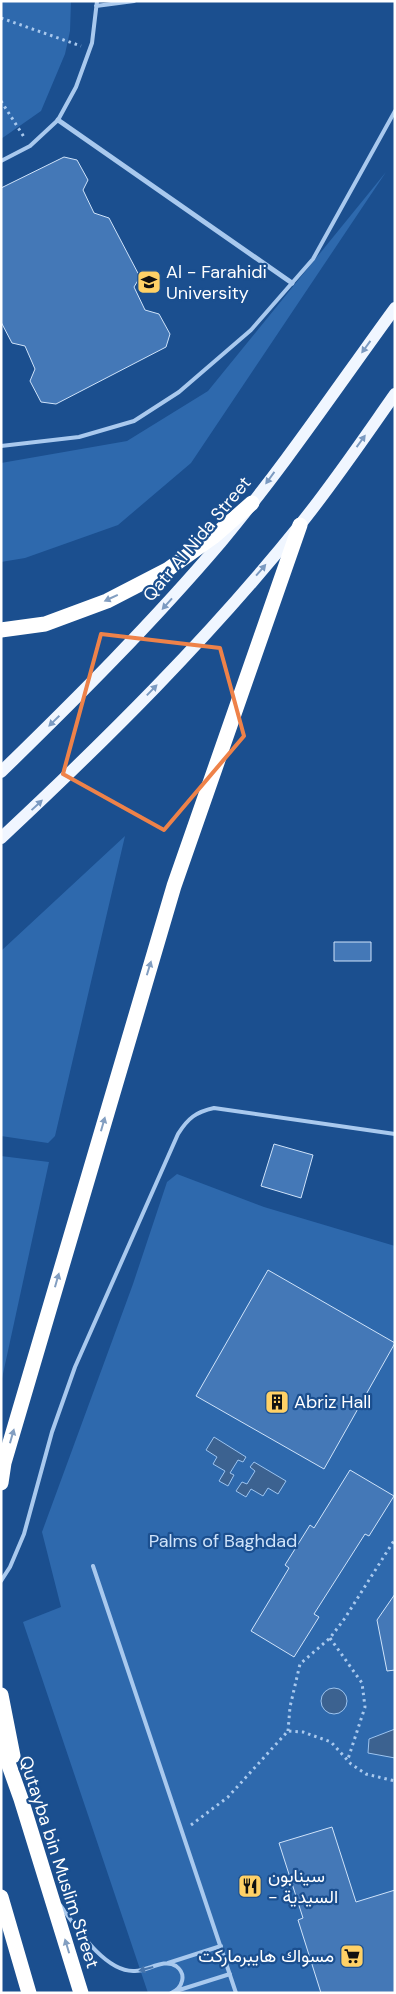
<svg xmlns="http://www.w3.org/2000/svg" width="396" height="1994" viewBox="0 0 396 1994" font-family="'DM Sans',Vazirmatn,sans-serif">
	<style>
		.green { fill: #2e69ad }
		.water { fill: #3c6290; stroke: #9cc4f0 }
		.building { fill: #4478b7; stroke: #cfe3fa }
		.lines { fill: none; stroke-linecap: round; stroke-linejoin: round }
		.path { stroke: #a9c9ee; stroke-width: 3; stroke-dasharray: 2.5 4; stroke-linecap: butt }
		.lane { stroke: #a9c9ee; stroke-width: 4 }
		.street { stroke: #a9c9ee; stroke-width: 5 }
		.primary { stroke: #f0f6ff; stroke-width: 12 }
		.highway { stroke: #fff; stroke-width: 15 }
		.oneway { fill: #7b9ac1 }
		.oneway2 { fill: #829ec1 }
		.oneway3 { fill: #4674ac }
		.marked { fill: none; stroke: #ee8249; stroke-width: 4; stroke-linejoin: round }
		.labels { text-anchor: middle; stroke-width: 4.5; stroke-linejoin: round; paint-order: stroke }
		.poi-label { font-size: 18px; fill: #fff; stroke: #1b4f8f; text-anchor: start }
		.street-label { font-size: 18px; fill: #fff; stroke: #1b4f8f }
		.park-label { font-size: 18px; fill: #cfe3fa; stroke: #1b4f8f }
	</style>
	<rect width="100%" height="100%" fill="#1b4f8f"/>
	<path class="green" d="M1 1H71L70 31 65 54 41 111 1 139Z
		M386 172 191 463 118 525 25 558 1 562V463L127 441 208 391Z
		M125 836 55 1136 48 1143 1 1136V951Z
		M1 1156 49 1162 1 1383Z
		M177 1174 264 1207 395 1246V1993H148L23 1622 61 1607 42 1532 133 1284 167 1182Z"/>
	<path class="water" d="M214 1437 246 1457 243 1462 238 1460 230 1473 234 1475 228 1486 219 1481 225 1471 213 1464 217 1457 206 1450Z
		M254 1462 286 1481 278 1494 268 1488 263 1496 251 1489 246 1497 236 1491 242 1482 247 1484 255 1471 250 1467Z
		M321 1701a13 13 0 1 1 26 0a13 13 0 1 1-26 0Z
		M395 1729V1758L368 1753 369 1739Z"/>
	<path class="building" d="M64 157 77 160 88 180 83 190 94 213 109 218 140 277 134 287 145 310 159 314 170 334 166 347 56 404 41 402 30 381 35 369 25 346 12 343 1 322V188Z
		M334 942H371V961H334Z
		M274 1144 313 1155 301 1198 261 1186Z
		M268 1270 395 1343 324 1469 196 1396Z
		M350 1470 394 1496 369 1536 365 1534 314 1614 319 1617 294 1657 251 1631 289 1568 285 1565 310 1525 314 1528Z
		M395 1594V1670L387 1671 377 1620Z
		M332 1827 356 1902 395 1890V1993H321L298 1920 303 1918 279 1843Z"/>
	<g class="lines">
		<path class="path" d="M1 18 81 46
			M1 101 24 137
			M330 1638 362 1683 365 1707 348 1759
			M288 1731 290 1707 300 1664 330 1638 345 1618 395 1539
			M191 1825 228 1797 288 1731 303 1732 331 1742 351 1764 366 1774 395 1781"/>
		<path class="lane" d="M96 6 134 1
			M1 161 30 146 58 120 76 87 92 43 97 1
			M1 446 79 437 134 421 179 392 251 330 313 259 395 111
			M93 1566 236 1993
			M1 1581 10 1567 24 1534 52 1432 75 1367 178 1134C188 1118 196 1112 214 1108L395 1134
			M60 1905C76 1927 105 1973 135 1971 148 1971 164 1958 176 1966 187 1974 183 1988 171 1993
			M168 1963 221 1946
			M176 1991 230 1974"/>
		<path class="street" d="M58 120 292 283"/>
		<path class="primary" d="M1 772C77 698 152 623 221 542 283 468 338 386 395 308
			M1 838C106 740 209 638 299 526 333 484 364 438 395 394"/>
		<path class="highway" d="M1 630 45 624 107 601 167 570 213 537 252 503
			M1 1483 4 1463 174 886 300 525
			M1 1695 13 1756
			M1 1743 21 1799 81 1993
			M1 1897 29 1993"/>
	</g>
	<defs><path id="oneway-solid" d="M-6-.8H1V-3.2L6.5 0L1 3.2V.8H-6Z" transform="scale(1.25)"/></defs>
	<g class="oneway">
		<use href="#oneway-solid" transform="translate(366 347) rotate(126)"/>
		<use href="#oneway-solid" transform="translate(361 441) rotate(-54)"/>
		<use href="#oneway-solid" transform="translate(270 478) rotate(126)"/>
		<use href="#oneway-solid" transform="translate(261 570) rotate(-49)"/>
		<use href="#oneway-solid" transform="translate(167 604) rotate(132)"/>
		<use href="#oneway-solid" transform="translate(152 690) rotate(-46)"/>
		<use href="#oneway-solid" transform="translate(54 721) rotate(136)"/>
		<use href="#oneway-solid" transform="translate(37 805) rotate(-43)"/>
	</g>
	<g class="oneway2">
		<use href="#oneway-solid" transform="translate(111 598) rotate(155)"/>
		<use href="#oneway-solid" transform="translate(149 968) rotate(-73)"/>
		<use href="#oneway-solid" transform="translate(103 1124) rotate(-74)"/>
		<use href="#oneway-solid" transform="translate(57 1280) rotate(-74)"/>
		<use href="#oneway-solid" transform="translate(12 1436) rotate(-74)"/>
		<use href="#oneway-solid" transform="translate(67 1946) rotate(-107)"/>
	</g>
	<use class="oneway3" href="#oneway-solid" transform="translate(146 1969) rotate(165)"/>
	<path class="marked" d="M101 634 220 648 244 736 164 830 63 774Z"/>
	<defs>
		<g id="university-square" transform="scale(1.25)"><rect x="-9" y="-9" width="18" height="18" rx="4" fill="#ffd166" stroke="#1b4f8f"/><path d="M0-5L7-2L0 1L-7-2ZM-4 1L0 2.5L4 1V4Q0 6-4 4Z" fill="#111"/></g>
		<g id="building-square" transform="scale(1.25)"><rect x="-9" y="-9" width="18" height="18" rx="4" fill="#ffd166" stroke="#1b4f8f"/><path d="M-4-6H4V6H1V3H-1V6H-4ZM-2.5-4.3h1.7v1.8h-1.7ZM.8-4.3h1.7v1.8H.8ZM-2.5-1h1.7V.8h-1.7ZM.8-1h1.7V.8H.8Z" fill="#111"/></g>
		<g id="restaurant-square" transform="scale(1.25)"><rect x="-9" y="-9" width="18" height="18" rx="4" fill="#ffd166" stroke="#1b4f8f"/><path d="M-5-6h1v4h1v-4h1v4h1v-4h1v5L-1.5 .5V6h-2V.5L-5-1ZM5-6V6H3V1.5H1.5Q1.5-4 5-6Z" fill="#111"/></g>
		<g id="supermarket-square" transform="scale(1.25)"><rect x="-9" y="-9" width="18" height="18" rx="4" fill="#ffd166" stroke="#1b4f8f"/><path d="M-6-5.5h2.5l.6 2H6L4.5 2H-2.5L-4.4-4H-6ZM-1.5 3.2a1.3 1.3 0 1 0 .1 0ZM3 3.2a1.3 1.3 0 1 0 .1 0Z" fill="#111"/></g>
	</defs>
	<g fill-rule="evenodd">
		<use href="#university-square" x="149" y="282"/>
		<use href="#building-square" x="277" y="1402"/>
		<use href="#restaurant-square" x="250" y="1886"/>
		<use href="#supermarket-square" x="352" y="1956"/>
	</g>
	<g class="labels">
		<g class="poi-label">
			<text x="166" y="278">Al - Farahidi<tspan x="166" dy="21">University</tspan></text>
			<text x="294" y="1408">Abriz Hall</text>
			<text x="268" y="1882">سينابون<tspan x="268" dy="21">- السيدية</tspan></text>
			<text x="334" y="1962" text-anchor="end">مسواك هايبرماركت</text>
		</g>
		<g class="street-label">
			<text transform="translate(197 539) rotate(-50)" y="6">Qatr Al Nida Street</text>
			<text transform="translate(59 1862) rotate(72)" y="6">Qutayba bin Muslim Street</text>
		</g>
		<g class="park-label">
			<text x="223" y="1547">Palms of Baghdad</text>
		</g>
	</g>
	<rect width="396" height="1994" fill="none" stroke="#ffffff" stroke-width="5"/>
</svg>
